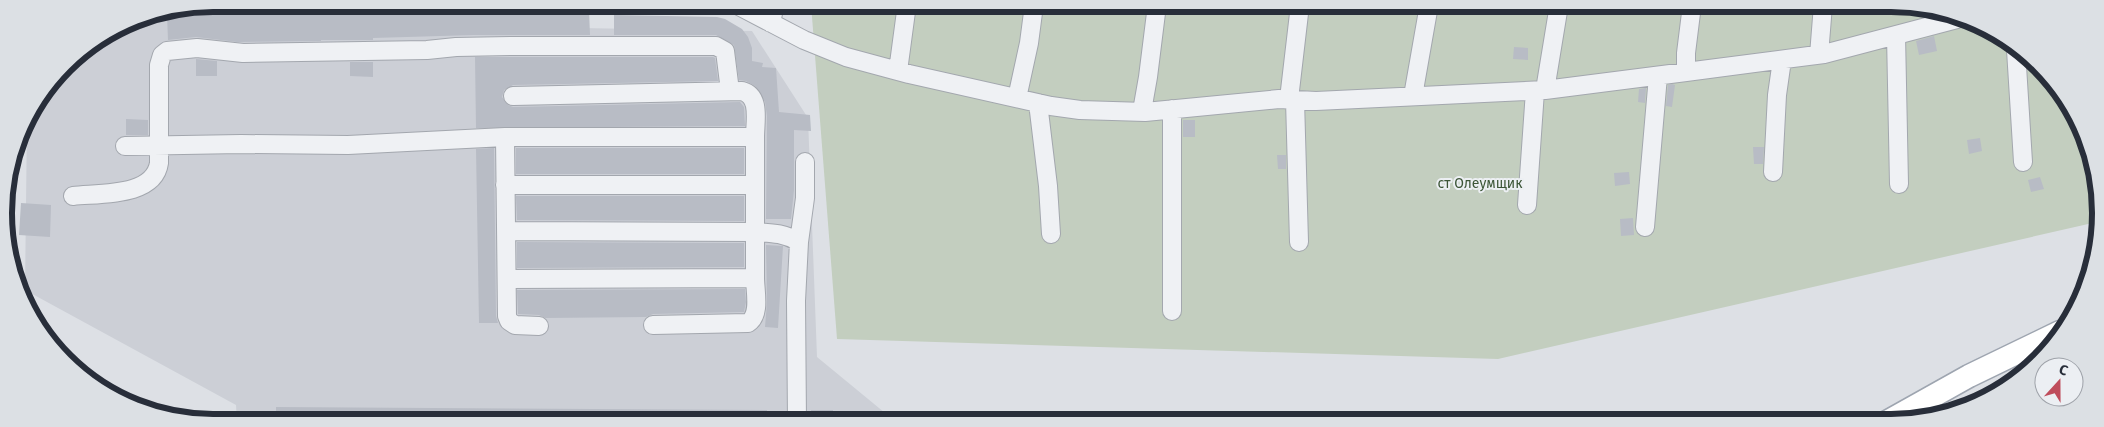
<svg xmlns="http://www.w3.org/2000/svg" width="2104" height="427" viewBox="0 0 2104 427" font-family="'Fira Sans',sans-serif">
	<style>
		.built { fill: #cccfd6 }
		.green { fill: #c3cebf }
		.building { fill: #b8bcc5 }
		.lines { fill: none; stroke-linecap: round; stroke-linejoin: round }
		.minor-casing { stroke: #a3a7ae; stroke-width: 20 }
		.major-casing { stroke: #9ea5b0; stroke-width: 25 }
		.minor { stroke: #eff1f4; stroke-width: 18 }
		.major { stroke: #fff; stroke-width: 22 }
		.labels { text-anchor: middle; stroke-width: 4; stroke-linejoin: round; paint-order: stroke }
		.park-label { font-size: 14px; fill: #3c5537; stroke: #eceff3 }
		.rim { fill: none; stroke: #282e3a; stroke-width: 6 }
	</style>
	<rect width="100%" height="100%" fill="#dde0e5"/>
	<path class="built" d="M132 20 752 31 808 118 817 357 896 422H237L236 405 25 290 27 119 65 65Z"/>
	<path class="green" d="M811 4 1918 6 1995 32 2057 86 2093 159 2097 222 1498 359 837 339Z"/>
	<path class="building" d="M509 4V11L589 10 590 35H474L373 38V40H321V41L237 42 196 37 168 40 167 14 293 12Z
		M614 15 717 17 725 19 742 29 748 37 752 48V61L763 63 762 67 776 68 779 112 810 115 811 131 794 130V190L791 219H766L767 116 765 102 755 86 746 81 739 80 734 45 716 35H614Z
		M1934 36 1937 51 1919 55 1916 41Z
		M1514 47 1528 48V60L1513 59Z
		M475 57H713L715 58 718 81 513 85 504 90 502 97 508 105 513 107 740 102 744 107 745 126 476 128Z
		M196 59 217 61V76H196Z
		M350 62H373V77L350 76Z
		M1672 84 1675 85 1672 107 1666 106 1668 85Z
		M1646 88 1645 103 1638 102 1639 89Z
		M126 119 148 120V135H126Z
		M1183 120H1195V137H1183Z
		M1980 138 1982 151 1969 154 1967 140Z
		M1753 147H1764L1763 164H1754Z
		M494 148 496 316 498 323H479L476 149Z
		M516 148H744V174H516Z
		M1277 155H1286V169H1278Z
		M1629 172 1630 184 1615 186 1614 173Z
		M2040 177 2044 189 2031 192 2028 180Z
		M516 196H744V221L517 220Z
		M21 203 51 205 50 237 19 235Z
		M1633 218 1634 235 1621 236 1620 219Z
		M517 242 744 243V267L517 268Z
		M766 245 783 246 778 328 765 327 767 302Z
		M745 289 746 302 744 312 653 314 646 317 545 318 539 315 518 314 517 290Z
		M276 407 767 410V422L276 421Z
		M811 410H833V422H811Z"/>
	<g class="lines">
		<g class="minor-casing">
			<path id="minor" d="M735 4 804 40 846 57 909 74 1051 106 1080 110 1145 112 1279 99 1316 101 1545 90 1686 72 1824 54 1957 19
				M771 23 775 4
				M1896 35 1899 184
				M2016 50 2023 162
				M1819 55 1823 5
				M898 71 907 4
				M1686 72V53L1692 5
				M1545 90 1559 5
				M513 96 742 91C761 96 755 121 755 137
				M1413 96 1429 5
				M1017 98 1029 43 1034 5
				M1289 99 1300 5
				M1295 100 1299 242
				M1038 103 1048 186 1051 234
				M1142 111 1148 77 1157 5
				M505 137 507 316 509 321 515 325 539 326
				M125 146 241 144 348 145 505 137H755V278L507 279
				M1773 172 1777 95 1782 60
				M505 185H754
				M73 196C100 193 154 197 159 163V65L162 55 167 51 197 48 243 53 427 50 456 47 510 46H716L725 51 730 91
				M1527 205 1535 91
				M1645 227 1658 76
				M506 231 755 232C772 233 784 233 799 242L796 301 797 422
				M799 242 805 198V162
				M1172 311V109
				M653 325 748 323C761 315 755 291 755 278"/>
		</g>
		<g class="major-casing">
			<path id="major" d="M1885 423 1969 376 2060 332"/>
		</g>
		<use href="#minor" class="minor"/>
		<use href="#major" class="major"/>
	</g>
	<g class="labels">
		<g class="park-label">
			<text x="1480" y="188">ст Олеумщик</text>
		</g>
	</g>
	<path d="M0 0H2104V427H0ZM213 12H1891A201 201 0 0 1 2092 213V213A201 201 0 0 1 1891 414H213A201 201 0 0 1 12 213V213A201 201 0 0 1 213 12Z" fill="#dce0e4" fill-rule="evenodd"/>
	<path class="rim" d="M213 12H1891A201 201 0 0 1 2092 213V213A201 201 0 0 1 1891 414H213A201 201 0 0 1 12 213V213A201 201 0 0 1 213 12Z"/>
	<g transform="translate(2059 382) rotate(21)"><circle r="24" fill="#eceff3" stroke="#9ea2a9"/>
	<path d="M0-4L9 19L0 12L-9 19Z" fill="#bf4d5c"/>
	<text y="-8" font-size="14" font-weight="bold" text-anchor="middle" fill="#282e3a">С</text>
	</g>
</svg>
